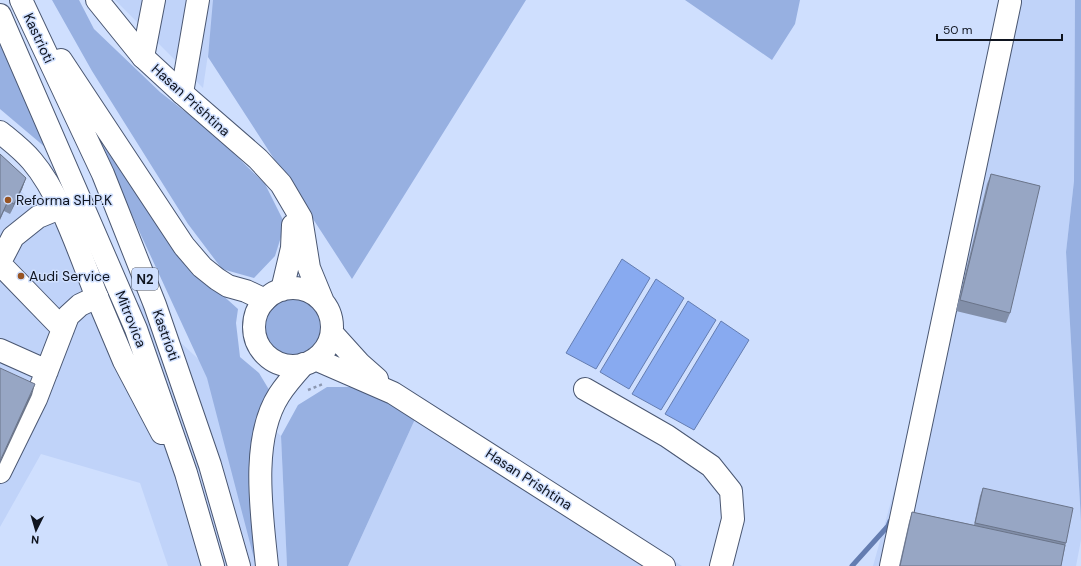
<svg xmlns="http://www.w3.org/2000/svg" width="1081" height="566" viewBox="0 0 1081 566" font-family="'DM Sans',sans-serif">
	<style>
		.built { fill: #c0d3f9 }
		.green { fill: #97b0e1 }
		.water { fill: #88aaf0; stroke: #647db1 }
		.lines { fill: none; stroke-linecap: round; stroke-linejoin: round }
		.stream { stroke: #647db1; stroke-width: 5 }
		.minor-casing { stroke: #4a5772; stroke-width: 24 }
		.major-casing { stroke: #4a5772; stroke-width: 24 }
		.highway-casing { stroke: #4a5772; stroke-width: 24 }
		.path { stroke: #8c98b1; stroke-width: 2.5; stroke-dasharray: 3 3; stroke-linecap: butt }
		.minor { stroke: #fff; stroke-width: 22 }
		.major { stroke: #fff; stroke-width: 22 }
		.highway { stroke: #fff; stroke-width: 22 }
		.wall { fill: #828fa9 }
		.shaded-wall { fill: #6a7489 }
		.building { fill: #97a6c4; stroke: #6a7489 }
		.poi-dot { fill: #975423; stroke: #cfdffe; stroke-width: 1.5 }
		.labels { text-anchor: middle; stroke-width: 3; stroke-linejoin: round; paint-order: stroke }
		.shield { fill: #cfdffe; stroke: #495162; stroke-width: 1 }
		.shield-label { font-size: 13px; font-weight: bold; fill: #0f141f }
		.street-label { font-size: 14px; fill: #0f141f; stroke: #cfdffe }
		.poi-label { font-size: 14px; fill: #0f141f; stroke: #cfdffe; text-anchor: start }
	</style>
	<rect width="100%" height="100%" fill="#cfdffe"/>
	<path class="built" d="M115 0H216L203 88Z
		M1000 0H1075L1074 181 1066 252 1081 521V540L1076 566H873L897 480Z
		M0 170 62 232 281 436 287 566H168L140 483 41 454 0 527Z
		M423 398 682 566H348L416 417Z"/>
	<path class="green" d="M52 0H79L94 29 160 92 215 135 265 184 285 224 275 256 254 278 222 269 188 224 92 71Z
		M213 0H526L352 279 208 57Z
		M685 0H800L795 24 772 60Z
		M1075 0H1081V521L1066 252 1074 181Z
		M0 40 52 153 0 109Z
		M92 129 179 256 238 309 236 323 240 357 259 373 271 393 259 566H256L207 378Z
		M265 327a30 30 0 1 1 60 0a30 30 0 1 1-60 0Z
		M327 387H365L416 417 348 566H287L281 436 298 405Z"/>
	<path class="water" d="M622 259 650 278 596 369 566 353Z
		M656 279 684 298 629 389 600 372Z
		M688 301 716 320 661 410 632 394Z
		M721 321 749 340 694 430 665 414Z"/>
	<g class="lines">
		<path class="stream" d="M852 566 888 526 890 521"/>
		<g class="minor-casing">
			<path id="minor" d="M143 57 154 0
				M182 93 198 0
				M0 262 13 237 38 217 60 208
				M0 264 63 329
				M0 350 47 371
				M585 389 667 436 711 466 731 491 733 519 721 566
				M0 472 36 399 68 316 80 305 97 297
				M891 566 1010 2"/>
		</g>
		<g class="major-casing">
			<path id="major" d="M97 0 143 57 182 93 258 159 281 184 301 218 309 268 323 302
				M0 132C11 141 23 150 32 161 61 195 80 255 97 297
				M254 327a39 39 0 1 1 78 0a39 39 0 1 1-78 0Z
				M282 290 292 248 293 225
				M332 333 360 364 377 379
				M315 359 393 393 664 566"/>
		</g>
		<g class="highway-casing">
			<path id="highway" d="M21 0 103 174 155 305 210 465 239 566
				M0 15 136 329 186 473 213 566
				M61 60 184 246 202 267 217 279 228 286 246 291 265 300
				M97 297 124 361 162 433
				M267 566C262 515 250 440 279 395 286 384 295 374 304 364"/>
		</g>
		<path class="path" d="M308 390 323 384"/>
		<use href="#minor" class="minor"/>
		<use href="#major" class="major"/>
		<use href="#highway" class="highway"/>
	</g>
	<path class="wall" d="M0 154 26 178 22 189 10 214 4 211Z
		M991 174 1010 313 1006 323 956 311 987 184Z
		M983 488 1066 543 1061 566H899L909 522 912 512 974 525 980 496Z"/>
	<path class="shaded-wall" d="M26 178 22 189 10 214 14 204Z
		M8 201 4 211 0 220V218Z
		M35 384 32 395 0 464V461Z"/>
	<path class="building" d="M0 154 26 178 14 204 8 201 0 218Z
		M991 174 1040 186 1010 313 960 300Z
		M0 368 35 384 0 461Z
		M983 488 1073 508 1066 543 975 523Z
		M912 512 1065 545 1061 566H900Z"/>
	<g class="poi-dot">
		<circle cx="8" cy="200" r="4"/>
		<circle cx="21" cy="276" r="4"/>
	</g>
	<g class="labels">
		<rect class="shield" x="132" y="268" width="26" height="22" rx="3"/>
		<g class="shield-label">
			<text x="145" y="284">N2</text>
		</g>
		<g class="street-label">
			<text transform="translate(39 38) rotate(65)" y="5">Kastrioti</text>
			<text transform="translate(191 100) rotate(42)" y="5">Hasan Prishtina</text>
			<text transform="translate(131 319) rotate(68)" y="5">Mitrovica</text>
			<text transform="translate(166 335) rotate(70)" y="5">Kastrioti</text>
			<text transform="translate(529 479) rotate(33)" y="5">Hasan Prishtina</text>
		</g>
		<g class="poi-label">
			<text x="16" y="205">Reforma SH.P.K</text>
			<text x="29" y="281">Audi Service</text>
		</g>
	</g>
	<g transform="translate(36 530) rotate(185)" stroke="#cfdffe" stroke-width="3" paint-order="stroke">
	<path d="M0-3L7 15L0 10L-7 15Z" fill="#0f141f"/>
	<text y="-6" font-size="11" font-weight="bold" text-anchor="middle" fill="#0f141f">N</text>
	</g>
	<path d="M937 34v6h125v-6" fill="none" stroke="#0f141f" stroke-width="2"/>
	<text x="943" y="34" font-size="12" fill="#0f141f" stroke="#cfdffe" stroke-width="3" paint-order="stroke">50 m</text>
</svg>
